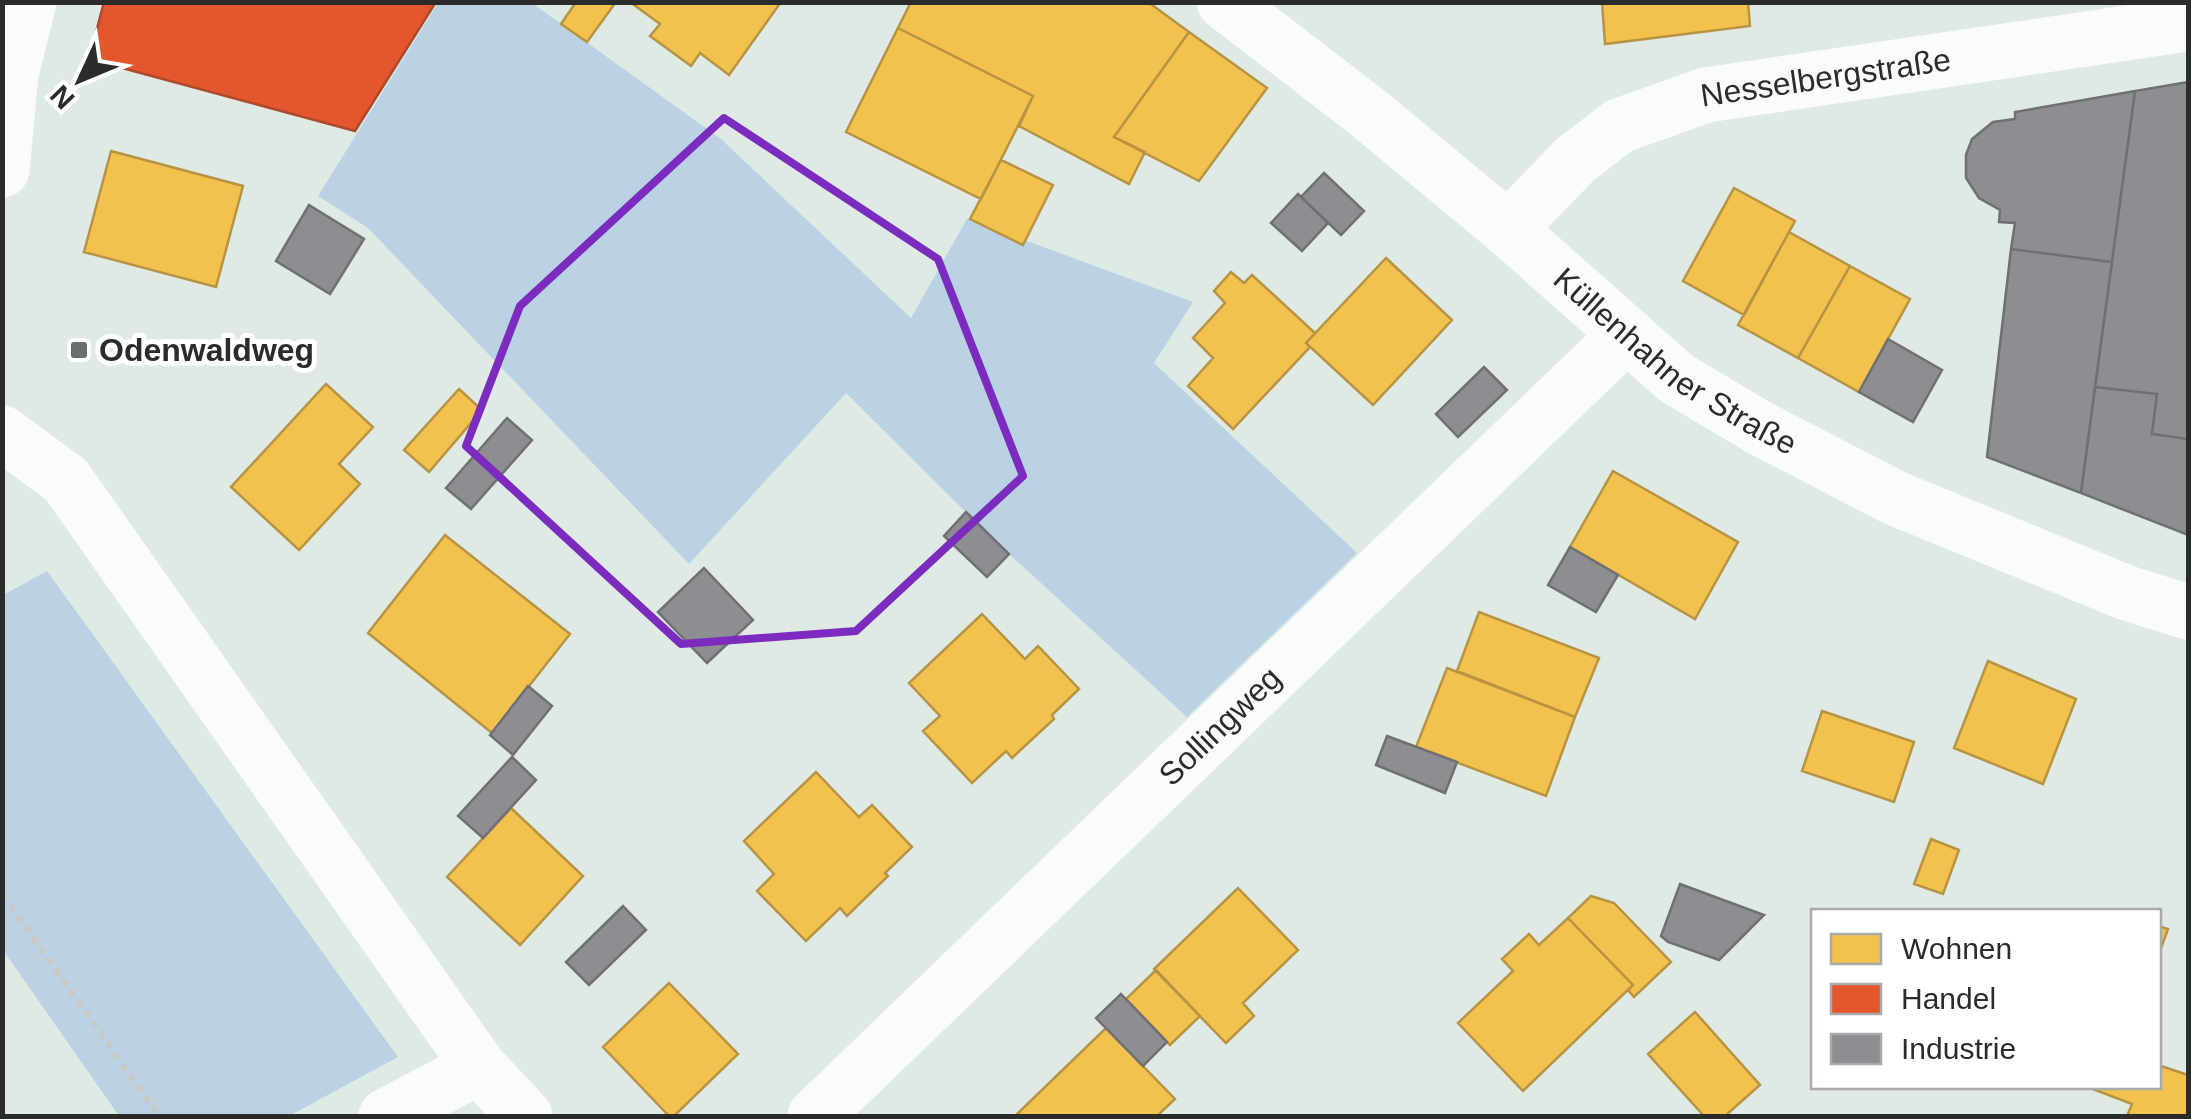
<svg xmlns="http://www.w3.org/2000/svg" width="2191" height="1119" viewBox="0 0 2191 1119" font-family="Helvetica,sans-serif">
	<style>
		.green { fill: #bad2e4 }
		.homes { fill: #f2c14e; stroke: #b69444; stroke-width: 2.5 }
		.shops { fill: #e4572e; stroke: #ac4a2d; stroke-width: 2.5 }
		.industry { fill: #8d8d92; stroke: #707073; stroke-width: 2.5 }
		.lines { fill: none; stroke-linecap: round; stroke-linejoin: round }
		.path { stroke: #c8cac9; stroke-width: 6; stroke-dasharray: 8 5; stroke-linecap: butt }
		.street { stroke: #fafcfb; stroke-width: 55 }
		.secondary { stroke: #fafcfb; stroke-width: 55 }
		.marked { fill: none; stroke: #7b2cbf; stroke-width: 8; stroke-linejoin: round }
		.poi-dot { fill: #6a6e6c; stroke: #fff; stroke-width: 4 }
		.labels { text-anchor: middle; stroke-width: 10; stroke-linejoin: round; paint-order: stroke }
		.street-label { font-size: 32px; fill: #2b2b2b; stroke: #fff }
		.poi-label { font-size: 32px; font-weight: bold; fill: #2b2b2b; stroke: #fff; text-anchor: start }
	</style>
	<rect width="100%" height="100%" fill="#e0eae5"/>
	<path class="green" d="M438 3H532L721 139 911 318 967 219 1193 302 1154 363 1357 553 1187 717 996 542 846 393 689 564 368 228 318 196Z
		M47 571 398 1057 289 1116H119L3 950V595Z"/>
	<path class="homes" d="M576 2H616L587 42 561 24Z
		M630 2H781L729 75 700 53 691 66 650 36 660 24Z
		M911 2H1148L1189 32 1114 137 1145 152 1129 184 1019 126 1033 96 898 28Z
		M1602 2H1748L1750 26 1605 44Z
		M898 28 1033 96 981 199 846 132Z
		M1189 32 1267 88 1199 181 1114 137Z
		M111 151 243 186 216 287 84 252Z
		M1001 160 1053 185 1023 245 970 219Z
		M1734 188 1795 221 1744 315 1683 281Z
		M1789 232 1850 266 1798 358 1738 325Z
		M1386 258 1452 320 1373 405 1306 343Z
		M1850 266 1910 299 1859 392 1798 358Z
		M1231 272 1244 283 1252 275 1315 333 1306 343 1310 347 1233 429 1188 386 1213 358 1193 338 1225 303 1214 291Z
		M326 384 373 427 339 464 360 484 299 550 231 487Z
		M459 389 482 410 429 472 404 450Z
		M1613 471 1738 542 1695 619 1570 547Z
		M445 535 570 634 492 733 368 633Z
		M1479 612 1599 658 1575 717 1457 671Z
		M982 614 1025 659 1038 646 1079 689 1052 715 1054 719 1012 758 1006 751 972 783 923 731 940 716 909 683Z
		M1988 661 2076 699 2043 784 1954 748Z
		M1447 668 1575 717 1546 796 1416 747Z
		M1822 711 1914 742 1894 802 1802 771Z
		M816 772 859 817 872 805 912 847 885 873 888 876 847 916 840 908 806 941 757 891 774 874 744 841Z
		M511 808 583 876 520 945 447 877Z
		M1931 839 1959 850 1943 894 1914 884Z
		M1238 888 1298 950 1243 1003 1254 1016 1226 1043 1154 969Z
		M1591 896 1614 903 1671 962 1634 997 1628 990 1633 985 1568 918Z
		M1568 918 1633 985 1523 1091 1458 1023 1513 971 1502 959 1529 934 1539 945Z
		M2158 926 2168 929 2158 956Z
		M1156 970 1200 1016 1170 1045 1126 999Z
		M669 983 738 1054 674 1116H669L603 1047Z
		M1695 1012 1760 1085 1725 1116H1704L1648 1054Z
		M1106 1028 1175 1099 1157 1116H1015Z
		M2158 1065 2188 1075V1116H2127L2132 1104 2085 1086H2158Z"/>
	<path class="shops" d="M104 2H436L355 131 89 59Z"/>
	<path class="industry" d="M2188 82V439L2152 434 2157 394 2095 387 2135 91Z
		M2135 91 2112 262 2011 249 2015 223 1999 222 2000 210 1979 198 1966 178V155L1972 139 1993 122 2015 119V112Z
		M1324 173 1364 211 1341 235 1301 197Z
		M1298 194 1328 223 1302 251 1271 223Z
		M309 205 364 239 330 294 276 261Z
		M2011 249 2112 262 2081 493 1987 457Z
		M1888 339 1942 370 1913 422 1859 392Z
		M1484 367 1507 390 1458 437 1436 414Z
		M2095 387 2157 394 2152 434 2188 439V535L2081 493Z
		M507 418 532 440 471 509 446 488Z
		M966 512 1009 554 987 577 944 536Z
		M1570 547 1618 575 1596 612 1548 585Z
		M704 568 753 620 707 663 658 612Z
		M528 686 552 706 513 755 490 735Z
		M1387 736 1457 762 1445 793 1376 765Z
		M512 757 536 780 483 838 458 816Z
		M1680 884 1764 915 1719 960 1668 942 1661 936Z
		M623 906 646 930 589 985 566 962Z
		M1121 994 1167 1042 1143 1066 1096 1018Z"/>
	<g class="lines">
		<path class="path" d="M2 894 159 1116"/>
		<g class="street">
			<path id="s1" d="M1224 2 1367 112 1508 229 1676 378 1758 427 1895 498 2127 593 2188 612"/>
			<path id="s2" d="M1508 229 1575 160 1619 126 1706 95 2188 24"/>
			<path d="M2 433 66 480 479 1067 525 1116"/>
			<path d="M386 1116 479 1067"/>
			<path id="s3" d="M815 1116 1625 336"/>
		</g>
		<path class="secondary" d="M2 170 11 74 29 2"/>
	</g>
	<path class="marked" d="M724 118 938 259 1023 476 856 631 681 644 466 446 520 306Z"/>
	<rect class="poi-dot" x="69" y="340" width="20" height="20" rx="5"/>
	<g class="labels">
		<g class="street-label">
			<text dy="11" stroke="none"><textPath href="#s2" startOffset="365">Nesselbergstraße</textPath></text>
			<text dy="11" stroke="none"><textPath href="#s1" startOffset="578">Küllenhahner Straße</textPath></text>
			<text dy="11" stroke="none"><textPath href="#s3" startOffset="562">Sollingweg</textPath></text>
		</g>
		<g class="poi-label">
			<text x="99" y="361">Odenwaldweg</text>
		</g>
	</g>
	<rect width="2191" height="1119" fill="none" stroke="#2b2b2b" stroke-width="10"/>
	<rect x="1811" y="909" width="350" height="180" fill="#ffffff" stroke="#aaaaaa" stroke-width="2.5"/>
	<rect x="1831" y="934" width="50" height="30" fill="#f2c14e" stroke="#aaaaaa" stroke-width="2.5"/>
	<text x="1901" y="959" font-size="30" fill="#2b2b2b">Wohnen</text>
	<rect x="1831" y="984" width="50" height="30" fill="#e4572e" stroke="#aaaaaa" stroke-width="2.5"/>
	<text x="1901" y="1009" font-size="30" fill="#2b2b2b">Handel</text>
	<rect x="1831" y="1034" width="50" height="30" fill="#8d8d92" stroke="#aaaaaa" stroke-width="2.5"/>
	<text x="1901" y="1059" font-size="30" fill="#2b2b2b">Industrie</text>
	<g transform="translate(80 80) rotate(226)" stroke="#ffffff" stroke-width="8" paint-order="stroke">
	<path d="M0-8L18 38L0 25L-18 38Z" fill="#2b2b2b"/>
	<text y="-15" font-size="28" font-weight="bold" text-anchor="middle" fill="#2b2b2b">N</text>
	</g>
</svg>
